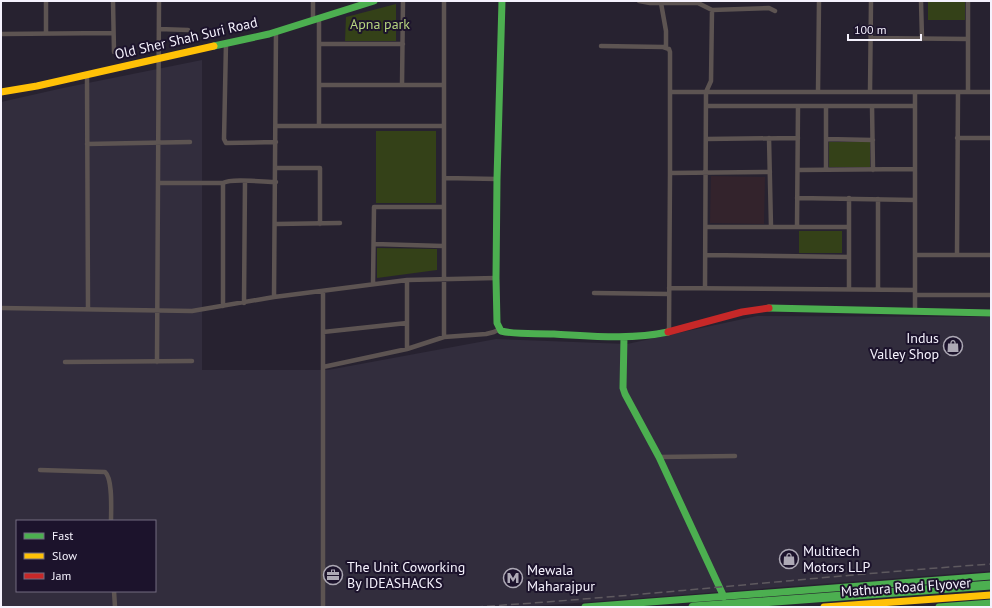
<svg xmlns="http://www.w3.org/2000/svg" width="992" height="608" viewBox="0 0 992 608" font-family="'PT Sans',sans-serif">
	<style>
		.industrial { fill: #322d3d; fill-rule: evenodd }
		.education { fill: #33232c }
		.green { fill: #344118 }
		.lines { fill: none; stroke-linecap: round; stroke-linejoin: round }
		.street { stroke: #5d5452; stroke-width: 4.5 }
		.fast { stroke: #4caf50; stroke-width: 7 }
		.slow { stroke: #ffc107; stroke-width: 7 }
		.jam { stroke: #c62828; stroke-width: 7 }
		.rail { stroke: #5e595f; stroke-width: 1.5; stroke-dasharray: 8 4; stroke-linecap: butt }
		.fast-bridge { stroke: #4caf50; stroke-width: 9 }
		.labels { text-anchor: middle; stroke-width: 4; stroke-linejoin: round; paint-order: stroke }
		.park-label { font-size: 14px; fill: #b6d47f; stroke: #1c132c }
		.street-label { font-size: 14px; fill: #f5f2fd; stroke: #1c132c }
		.poi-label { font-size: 14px; fill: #f5f2fd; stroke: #1c132c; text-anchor: start }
	</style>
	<rect width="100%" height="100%" fill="#272230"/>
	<path class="industrial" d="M202 60V370H328L496 339 627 344 757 316 991 317V571L523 607H1V102L63 88ZM17 521H155V591H17Z"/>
	<path class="education" d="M711 176 765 177 764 224 710 223Z"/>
	<path class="green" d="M928 1H965V20H928Z
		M396 4V41H345L346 17Z
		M376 131H436V203H376Z
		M829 142H870V167H829Z
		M799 231H842V253H799Z
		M377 248 437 249V270L377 278Z"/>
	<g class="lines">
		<path class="street" d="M46 1V33
			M113 1 114 52
			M313 1V20
			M639 1 650 3H698L712 10 769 8 775 11
			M921 1 922 39
			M968 1V92
			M661 3 666 31V48
			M159 29 188 30
			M276 31 274 297 407 280 496 278
			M1 34 113 33
			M871 38 968 39
			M226 43 224 139 226 143 276 142
			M319 44H403
			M601 46 663 47 669 49 670 52V173L669 331
			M87 75 88 308
			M319 85H444
			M402 85 403 1
			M670 92H991
			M818 92 819 1
			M870 92 871 1
			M915 92V312
			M706 106H915
			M826 106V170
			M872 106 873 170
			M276 126H444
			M319 126V19
			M769 138 771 227
			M957 138H991
			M706 139 798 138
			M826 139 873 140
			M87 144 190 142
			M276 168H320V224
			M798 170 915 169
			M670 173 770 172
			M444 178 497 179
			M158 183H223C231 178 265 182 276 182
			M797 198 915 200
			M849 198V289
			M878 199V289
			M276 224 340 223
			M706 227H849
			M797 227 798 106
			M374 244 443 246
			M706 255 849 257
			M915 255H991
			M957 255 958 92
			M407 280V349
			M373 284 374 207H444
			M669 288 915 290
			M705 288 706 92 711 81 712 10
			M323 291V607
			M594 293 669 294
			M915 295H991
			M244 303 245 181
			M223 306V183
			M1 308 192 311 274 297
			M323 332 407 323
			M444 337V1
			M65 362 192 361
			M157 362 159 1
			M323 367 407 349 444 337 486 334 494 332 500 329
			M659 457 735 456
			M40 470 105 472C113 479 111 510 111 521
			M114 591 115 607"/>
		<path class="fast" d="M502 1 497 179 496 278 497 323 501 331C518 335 536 333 554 334 592 336 630 340 668 332
			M214 46 269 34 374 1
			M769 308 991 313
			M624 337 623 388 625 394 659 457 724 597
			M585 607 991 576
			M939 607 991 603"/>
		<path class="slow" d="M1 92 37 86 214 46
			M824 607 991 595"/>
		<path class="jam" d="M668 332 742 312 769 308"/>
		<path class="rail" d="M475 607C647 596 819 576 991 564"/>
		<path class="fast-bridge" d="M693 607 991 585"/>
	</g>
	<defs>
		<g id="shop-ring" transform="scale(1)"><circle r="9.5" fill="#1c132c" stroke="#ada9b5" stroke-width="1.5"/><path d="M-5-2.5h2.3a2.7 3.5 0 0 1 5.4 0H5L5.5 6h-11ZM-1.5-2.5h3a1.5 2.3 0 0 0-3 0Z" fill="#ada9b5"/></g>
		<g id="office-ring" transform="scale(1)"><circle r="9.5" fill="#1c132c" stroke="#ada9b5" stroke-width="1.5"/><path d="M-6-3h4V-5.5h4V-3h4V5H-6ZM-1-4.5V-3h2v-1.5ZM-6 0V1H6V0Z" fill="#ada9b5"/></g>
		<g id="metro-ring" transform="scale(1)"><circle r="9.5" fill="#1c132c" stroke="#ada9b5" stroke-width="1.5"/><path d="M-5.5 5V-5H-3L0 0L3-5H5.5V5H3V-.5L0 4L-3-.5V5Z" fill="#ada9b5"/></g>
	</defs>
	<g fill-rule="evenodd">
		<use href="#shop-ring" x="953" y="346"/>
		<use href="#shop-ring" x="789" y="559"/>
		<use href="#office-ring" x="333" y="575"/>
		<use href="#metro-ring" x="513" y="578"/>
	</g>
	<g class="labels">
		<g class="park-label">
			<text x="380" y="29">Apna park</text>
		</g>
		<g class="street-label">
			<text transform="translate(186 38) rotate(-13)" y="5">Old Sher Shah Suri Road</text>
			<text transform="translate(906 587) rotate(-4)" y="5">Mathura Road Flyover</text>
		</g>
		<g class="poi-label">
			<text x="939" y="343" text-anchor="end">Indus<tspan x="939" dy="16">Valley Shop</tspan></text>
			<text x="803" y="556">Multitech<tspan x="803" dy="16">Motors LLP</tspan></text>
			<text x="347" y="572">The Unit Coworking<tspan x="347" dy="16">By IDEASHACKS</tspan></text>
			<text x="527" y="575">Mewala<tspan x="527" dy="16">Maharajpur</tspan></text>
		</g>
	</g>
	<rect width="992" height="608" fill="none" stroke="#f5f2fd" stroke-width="4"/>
	<rect x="16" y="520" width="140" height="72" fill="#1c132c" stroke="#736c80"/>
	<rect x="24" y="533" width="20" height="6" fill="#4caf50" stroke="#736c80"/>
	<text x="52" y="540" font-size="12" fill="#f5f2fd">Fast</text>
	<rect x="24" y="553" width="20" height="6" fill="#ffc107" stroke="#736c80"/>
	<text x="52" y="560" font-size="12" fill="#f5f2fd">Slow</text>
	<rect x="24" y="573" width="20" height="6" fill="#c62828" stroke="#736c80"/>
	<text x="52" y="580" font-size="12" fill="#f5f2fd">Jam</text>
	<path d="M848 34v6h73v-6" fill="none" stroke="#f5f2fd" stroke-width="2"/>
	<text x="854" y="34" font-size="12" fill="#f5f2fd" stroke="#1c132c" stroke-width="3" paint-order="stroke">100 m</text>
</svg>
